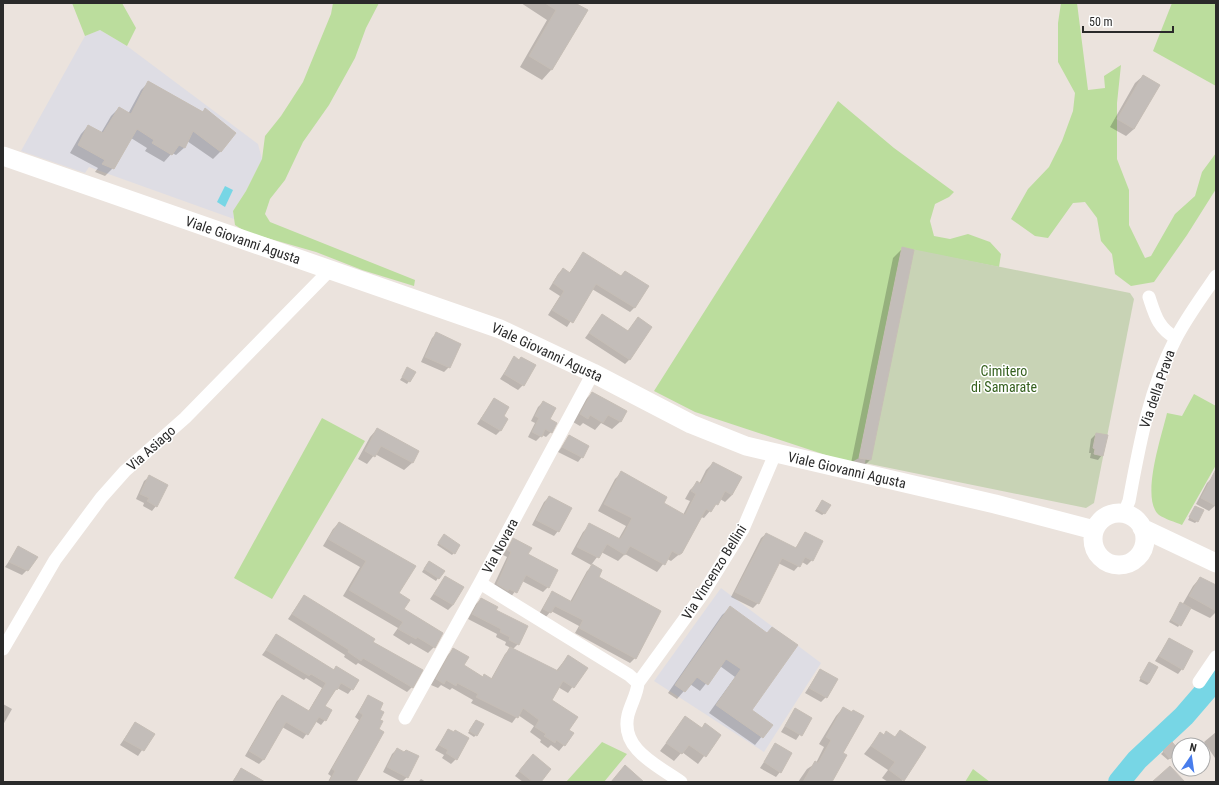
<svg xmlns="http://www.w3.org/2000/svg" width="1219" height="785" viewBox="0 0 1219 785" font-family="'Roboto Condensed',sans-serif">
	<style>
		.industrial { fill: #dedde4 }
		.green { fill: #bbdd9d }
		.cemetery { fill: #c8d3b5 }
		.water { fill: #77d6e5 }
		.shadow { fill: #0003 }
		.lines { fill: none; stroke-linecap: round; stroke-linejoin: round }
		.river { stroke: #77d6e5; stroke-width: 22 }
		.building { fill: #c3bdb9; stroke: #c6beb6 }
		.street { stroke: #fff; stroke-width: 13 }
		.secondary { stroke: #fff; stroke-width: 19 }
		.labels { text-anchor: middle; stroke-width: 3; stroke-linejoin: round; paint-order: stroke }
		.street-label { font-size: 14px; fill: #2a2a2a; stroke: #fff }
		.park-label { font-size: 14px; fill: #36611f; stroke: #fff }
	</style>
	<rect width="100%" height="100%" fill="#ebe3dd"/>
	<path class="industrial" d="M100 30 127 46 258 144 262 159 246 191 233 211 234 219 89 167 85 173 21 151 85 36Z
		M721 588 821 663 764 752 654 681Z"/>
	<path class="green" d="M72 3H122L136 28 127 46 100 30 85 36Z
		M333 3H379L366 28 355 58 329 105 303 142 285 180 270 199 265 214 270 222 415 280 414 286 362 270 316 252 246 232 235 225 233 211 246 191 262 159 265 136 281 116 303 82 331 14Z
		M1061 3H1077L1088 90 1105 88 1104 76 1121 65 1117 103V159L1129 190V225L1145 258 1151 256 1175 214 1195 196 1202 172 1216 153V189L1187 235 1154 282 1131 286 1115 274 1112 254 1101 241 1097 218 1085 202 1073 203 1048 238 1035 236 1011 219 1028 189 1049 167 1062 141 1073 111 1075 93 1058 62V23Z
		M1172 3H1216V86L1153 51Z
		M838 101 894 148 954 192 949 197 935 204 930 221 934 236 950 239 968 234 990 242 1001 254 999 267 902 248 859 458 850 463 695 412 654 391Z
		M1194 394 1216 406V465L1182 525C1175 522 1165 519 1159 515 1140 499 1162 435 1167 413L1182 416Z
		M322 418 365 441 272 599 234 578Z
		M602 742 627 754 604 782H566Z
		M973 769 990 782H965Z"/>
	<path class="cemetery" d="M902 247 1130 293 1134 299 1094 503 1086 508 865 463Z"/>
	<path class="water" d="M225 186 233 190 225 207 217 202Z"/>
	<path class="shadow" d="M521 3H573L586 11 551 70 542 80 520 67 547 20Z
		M1143 76 1159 85 1134 129 1126 136 1110 127 1135 83Z
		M149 82 202 112 205 110 221 151 213 159 187 141 184 148 176 155 172 153 164 162 145 151 147 148 131 138 113 168 105 176 95 172 98 168 70 153 81 134 88 126 101 133 111 116 119 108 128 114 141 90Z
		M903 248 870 460 860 470 850 468 893 258Z
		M583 254 620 277 625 272 635 307 630 312 592 289 567 327 548 315 560 296 549 289 558 274 563 269 569 273Z
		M602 315 627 332 638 318 630 359 625 364 585 338Z
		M436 334 449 367 444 372 421 362 432 338Z
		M514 358 519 360 521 358 523 385 518 390 500 379Z
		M406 371 415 373 407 384 400 380Z
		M592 393 626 412 620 422 612 429 601 423 595 430 583 423 580 426 573 422 585 400Z
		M494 399 503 417 501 430 496 435 477 424Z
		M543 402 551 432 546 437 542 435 536 441 528 437 535 423 531 421 538 407Z
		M377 429 418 452 412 463 404 470 375 454 367 464 358 459 370 437Z
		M1096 434 1102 455 1098 460 1090 458 1091 453H1089L1091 439Z
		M569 437 582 457 578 462 558 452Z
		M713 463 741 478 732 495 725 502 720 499 704 518 701 517 682 552 671 561 667 559 657 572 625 554 618 561 601 552 591 565 571 554 583 532 590 525 618 540 626 526 598 511 615 479 622 472 662 504 683 515 690 501 685 499 690 490 697 483 699 484 706 470Z
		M1216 474V505L1209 511 1196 504 1207 483Z
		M149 477 156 506 152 511 143 506 144 503 136 499 144 481Z
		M549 497 558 531 554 536 532 525 544 502Z
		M822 501 825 513 822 515 815 511Z
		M1195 507 1197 521 1195 523 1188 520Z
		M339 523 398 594 403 609 434 647 428 653 411 643 409 645 393 635 398 628 343 596 360 567 323 546 333 529Z
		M805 533 812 560 807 565 802 562 794 571 778 563 758 603 753 608 731 597 761 538 766 534 795 549Z
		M442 538 454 553 452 555 437 545Z
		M513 539 527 554 548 587 543 592 522 581 511 597 492 589 507 557 503 555Z
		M19 547 27 570 22 575 5 567Z
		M427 564 443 571 436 581 422 572Z
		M592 566 635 658 630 663 575 633 579 626 551 611 545 618 539 614 548 598 553 593 570 602 587 571Z
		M445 577 453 605 448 610 430 599Z
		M1200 578 1216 588V612L1210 618 1190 608 1178 627 1169 622 1179 606 1182 605 1193 586Z
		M304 596 371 643 412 687 407 692 358 663 356 665 344 657 345 655 288 619Z
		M481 599 495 611 518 644 513 649 556 671 568 656 586 668 568 693 558 687 551 701 568 730 564 745 559 751 551 745 548 748 540 742 541 740 530 732 534 726 518 715 512 723 471 703 473 700 452 688 450 690 441 685 438 688 431 685 448 655 453 649 462 666 483 677 491 679 505 654 511 648 505 645 506 642 496 637 497 634 468 619 476 604Z
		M730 608 766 634 750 710 771 725 755 745 709 713 735 677 720 666 700 691 690 684 677 699 668 693 722 615Z
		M276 636 333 670 336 668 358 681 348 694 337 688 324 706 325 720 321 725 315 721 303 739 282 727 264 759 259 764 245 756 277 701 282 696 308 712 322 688 306 678 304 680 262 655Z
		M1169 639 1182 669 1178 674 1155 661Z
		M1149 663V683L1147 685 1139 681Z
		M820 670 826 697 821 702 805 693Z
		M368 696 378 710 379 720 354 782H328L331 776 328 774 359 720 355 717Z
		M3 704 12 709 3 725Z
		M843 708 842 753 830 782H798L807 769 816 763 824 747 819 744 836 716Z
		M795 709 811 718 796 740 781 732Z
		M685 718 701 729 705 725 720 735 698 764 682 752 674 761 660 751Z
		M135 723 153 734 138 756 120 745Z
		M474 723 476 735 474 737 468 733Z
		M448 730 456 759 451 764 442 758 444 755 435 750Z
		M901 731 903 780 901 782H888L882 778 888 770 864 754 880 734 894 738Z
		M1216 732V757L1215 758 1204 742Z
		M1172 743 1178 749 1168 760 1161 754Z
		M775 745 780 772 776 777 760 768Z
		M397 749 407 777 402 782 383 772 392 754Z
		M528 760 539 782H523L515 776Z
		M241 769 252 782H232Z
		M421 779 426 782H418Z"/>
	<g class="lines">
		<path class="river" d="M1119 782 1137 760 1184 716 1216 679"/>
	</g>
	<path class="building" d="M545 3H575L588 10 552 70 529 56 556 10Z
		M1143 75 1160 85 1134 129 1117 119Z
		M148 81 203 112 205 108 236 133 221 152 193 131 185 148 179 145 172 155 152 143 154 140 137 129 114 169 102 164 105 160 78 145 88 125 103 133 119 107 131 114Z
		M902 247 914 250 871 460 859 458Z
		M583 252 621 276 625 271 649 286 635 308 596 284 573 323 552 310 564 291 553 283 563 268 570 273Z
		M602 314 628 331 638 317 652 327 630 360 589 333Z
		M436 332 461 344 450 368 425 357Z
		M514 356 519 360 521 357 536 365 524 386 504 374Z
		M407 367 416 372 410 382 402 377Z
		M592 392 627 411 621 422 608 415 603 423 590 415 588 419 580 414Z
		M494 398 509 407 504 416 508 419 501 431 481 419Z
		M543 401 556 408 550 419 557 423 552 433 545 429 542 437 532 432 539 418 535 416Z
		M377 428 419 451 413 463 381 446 375 457 365 451Z
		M1096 433 1108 435 1103 456 1094 454 1095 449 1093 448Z
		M569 435 589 446 583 458 562 447Z
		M713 462 742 477 732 495 725 491 718 505 716 504 711 512 706 509 682 553 679 555 672 551 665 565 630 546 625 555 607 544 599 558 577 547 589 523 620 539 623 535 632 518 604 504 621 471 667 497 664 503 685 515 696 494 691 491 697 481 701 484Z
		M1216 469V506L1201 498Z
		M149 475 168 485 157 507 147 501 149 498 140 494Z
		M549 496 572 508 559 532 536 520Z
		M822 500 831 505 825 514 817 509Z
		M1195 506 1204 510 1198 522 1189 517Z
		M339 522 416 566 399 593 410 600 404 609 443 633 435 648 417 637 416 639 398 629 403 622 349 590 366 561 328 539Z
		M805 532 823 541 813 561 805 557 800 567 782 558 759 604 735 592 766 533 796 548Z
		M444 534 460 545 455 554 438 543Z
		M513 538 532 548 528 554 558 570 549 588 526 575 517 593 509 589 508 591 497 584 511 552 507 550Z
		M18 546 38 557 28 571 9 562Z
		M429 561 445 571 439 579 424 569Z
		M592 564 602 570 599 577 661 611 636 659 579 628 583 620 555 606 551 613 543 609 552 591 572 602Z
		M445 576 464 587 453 605 434 594Z
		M1200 577 1216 585V611L1189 596Z
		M304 595 375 639 373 642 423 670 413 688 363 658 361 661 348 652 349 650 292 614Z
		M481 598 498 607 496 610 528 626 519 645 509 640 510 637 500 632 501 629 472 614Z
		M1180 602 1191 608 1181 626 1171 620Z
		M730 606 767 633 772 627 798 645 752 710 773 725 763 738 716 705 741 669 726 659 708 685 697 677 685 692 675 685Z
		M276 634 334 670 336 666 359 680 353 690 341 683 337 690 336 689 325 706 332 710 326 721 319 717 308 735 286 722 264 760 249 751 282 695 309 711 326 683 311 674 309 676 266 650Z
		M1169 638 1193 651 1183 670 1159 656Z
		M510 647 558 671 568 655 588 668 574 688 563 681 552 700 578 717 569 730 574 733 565 746 556 740 555 743 544 736 546 734 535 727 539 720 523 708 518 718 476 697 478 694 457 683 456 686 446 680 444 684 436 679 453 648 469 657 464 665 483 677 484 674 492 679Z
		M1149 662 1158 667 1149 683 1140 678Z
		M820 669 838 679 827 698 809 688Z
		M368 695 383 703 380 710 384 712 380 720 383 721 379 729 384 732 356 782H329L335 771 332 769 363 715 359 712Z
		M843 707 852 712 853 710 864 716 843 753 847 755 832 782H803L815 761 818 763 831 740 826 737Z
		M795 708 812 718 802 736 785 726Z
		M685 716 702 728 705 723 721 735 706 757 689 745 682 754 666 743Z
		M476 720 484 724 477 736 469 731Z
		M135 722 155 734 144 751 124 740Z
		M448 729 454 732 455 730 469 738 457 760 446 753 448 750 439 745Z
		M900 730 926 747 904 781 889 770 895 762 871 746 880 732 884 735 886 731 895 737Z
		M1172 742 1179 750 1170 759 1163 751Z
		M775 743 792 753 781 773 764 762Z
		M397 748 404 752 406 750 419 756 408 778 387 767Z
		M533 754 551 769 541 782H533L519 771Z
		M625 765 644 782H611Z
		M1170 766 1185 782H1152Z
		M241 768 265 782H233Z"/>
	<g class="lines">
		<path class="street" d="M1149 297C1155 315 1158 328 1176 338
			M1124 513 1129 501C1139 447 1149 390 1175 340 1186 318 1202 297 1216 276
			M480 583 629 675 638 683C637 695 631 703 628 715 620 749 657 765 681 782
			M3 649 55 560 101 498 125 471 185 418 329 271
			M1199 682 1216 657
			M638 683 702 595 743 529 775 454
			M405 718 480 583 593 373"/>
		<path class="secondary" d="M3 156 500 329 593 373 691 424 746 446 995 504 1094 530
			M1093 539a26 26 0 1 1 52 0a26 26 0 1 1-52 0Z
			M1142 528 1216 563"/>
	</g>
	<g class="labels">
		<g class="street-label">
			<text transform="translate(243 240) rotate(19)" y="5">Viale Giovanni Agusta</text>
			<text transform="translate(547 352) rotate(25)" y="5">Viale Giovanni Agusta</text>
			<text transform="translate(1157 389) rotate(-71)" y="5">Via della Prava</text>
			<text transform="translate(151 448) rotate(-42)" y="5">Via Asiago</text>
			<text transform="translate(847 470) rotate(13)" y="5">Viale Giovanni Agusta</text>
			<text transform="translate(500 546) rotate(-62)" y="5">Via Novara</text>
			<text transform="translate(714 572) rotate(-58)" y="5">Via Vincenzo Bellini</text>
		</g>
		<g class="park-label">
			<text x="1004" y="376">Cimitero<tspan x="1004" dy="16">di Samarate</tspan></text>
		</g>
	</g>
	<rect width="1219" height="785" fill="none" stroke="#2a2a2a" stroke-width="8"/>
	<g transform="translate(1191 757) rotate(13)"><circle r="19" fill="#ffffff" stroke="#aaaaaa"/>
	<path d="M0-3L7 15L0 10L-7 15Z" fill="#487dec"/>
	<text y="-6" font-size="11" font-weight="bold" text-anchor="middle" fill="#2a2a2a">N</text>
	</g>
	<path d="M1083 26v6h90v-6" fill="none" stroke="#2a2a2a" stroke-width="2"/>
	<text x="1089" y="26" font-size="12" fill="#2a2a2a" stroke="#ffffff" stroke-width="3" paint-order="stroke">50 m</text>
</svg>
